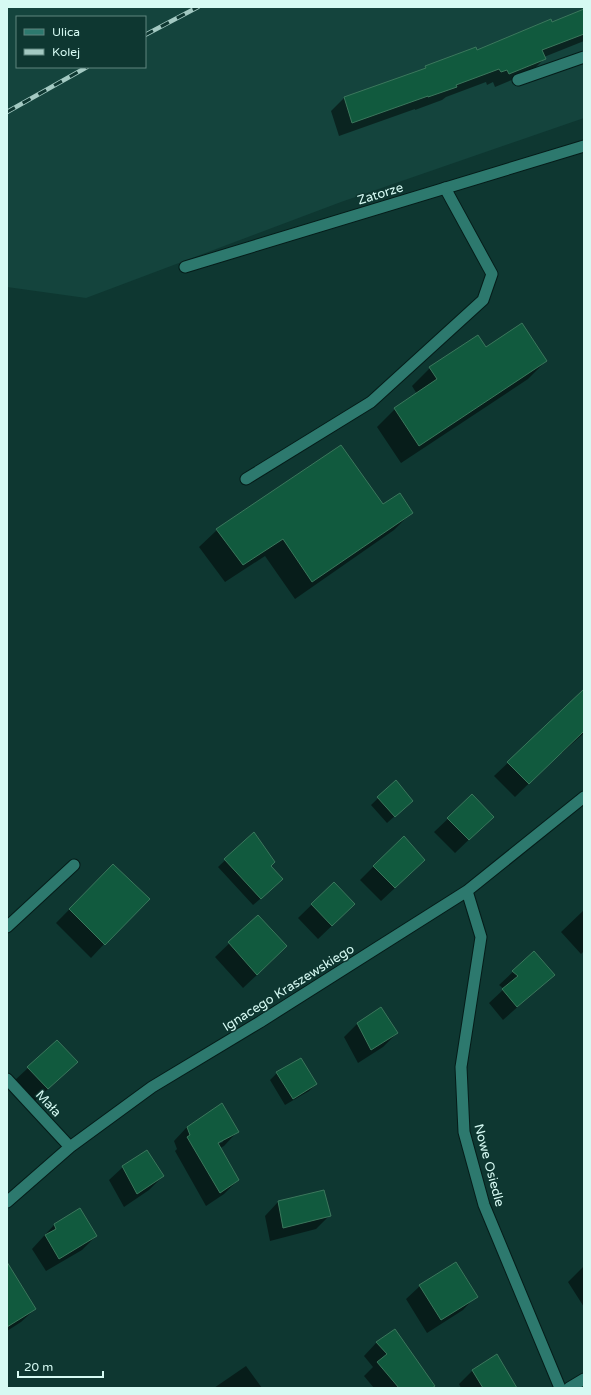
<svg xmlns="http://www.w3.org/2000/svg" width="591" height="1395" viewBox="0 0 591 1395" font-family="'Varela Round',sans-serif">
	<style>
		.built { fill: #14443d; fill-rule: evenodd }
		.shadow { fill: #0007; fill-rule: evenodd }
		.building { fill: #115a3e; stroke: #3b775c }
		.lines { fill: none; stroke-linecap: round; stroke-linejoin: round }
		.service-casing { stroke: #051c19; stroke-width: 13 }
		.minor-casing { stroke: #051c19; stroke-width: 13 }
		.service { stroke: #2d796e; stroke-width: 11 }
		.minor { stroke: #2d796e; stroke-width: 11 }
		.rail-casing { stroke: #a3c9c2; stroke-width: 4.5 }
		.rail { stroke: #0e3731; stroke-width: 3; stroke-dasharray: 9; stroke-linecap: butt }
		.labels { text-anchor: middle; stroke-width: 3; stroke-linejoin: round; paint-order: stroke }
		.street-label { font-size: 13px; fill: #d6faf3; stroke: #0e3731 }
	</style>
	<rect width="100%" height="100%" fill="#0e3731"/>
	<path class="built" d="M7 7H584V118L341 202 86 298 7 287ZM17 17H145V67H17Z"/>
	<path class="shadow" d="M584 10V41L544 57V59L531 72 495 87 493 82 487 85 486 82 446 97 442 100 415 110V109L339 136 331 111 344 98 422 71 426 67 476 51Z
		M485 348 546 361 528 379 401 463 377 427 395 409 417 394 412 386 430 368Z
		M383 505 411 513 394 530 295 599 265 556 225 582 199 547 217 530Z
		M584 691V733L562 753 561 752 515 797 494 776Z
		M396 781 405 807 387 823 371 805Z
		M472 796 479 830 455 853 434 832Z
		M254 833 270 866 275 886 253 905 218 867Z
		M113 865 104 944 91 958 56 923Z
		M374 866 411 873 381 901 360 880Z
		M334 883 340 918 318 939 298 918Z
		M584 910V951L581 954 561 932Z
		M258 916 273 960 243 988 215 957Z
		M534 952 553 975 503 1020 489 1003 504 989 499 985Z
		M358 1023 397 1033 383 1047 358 1063 344 1037Z
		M57 1041 77 1062 34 1102 14 1081Z
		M300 1059 316 1084 309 1091 285 1105 270 1080 277 1073Z
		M187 1127 237 1132 224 1146 220 1148 238 1180 224 1194 206 1206 175 1151 177 1149 174 1141ZM223 1139V1142L214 1146Z
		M123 1167 163 1176 149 1190 124 1207 109 1180Z
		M323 1191 329 1216 316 1229 270 1241 265 1216 278 1202Z
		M80 1210 96 1236 82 1250 46 1271 32 1249 54 1225Z
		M584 1266V1307L568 1282Z
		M420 1286 476 1296 463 1310 427 1333 406 1299Z
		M7 1291 35 1309 21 1322 7 1331Z
		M377 1342 431 1388H374L364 1376 373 1367 364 1356Z
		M497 1356 516 1388H461L459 1384 472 1371Z
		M246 1366 262 1388H214Z"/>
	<path class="building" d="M584 9V34L542 50 546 59 509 74 507 70 501 72 499 69 456 85 457 87 428 97V96L352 123 344 97 426 68 425 66 476 47 477 50 551 19 552 22Z
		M522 323 547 361 419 446 394 408 437 379 429 367 478 335 486 347Z
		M341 445 383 504 400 493 413 513 312 582 283 539 243 565 216 529Z
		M584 689V731L529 784 507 762Z
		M396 780 413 801 395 817 377 797Z
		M472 794 494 817 469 840 447 818Z
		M254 832 275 862 271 866 283 879 261 899 224 859Z
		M404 836 425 860 395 888 373 866Z
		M113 864 150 899 105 945 69 909Z
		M334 882 355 904 332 926 311 904Z
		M258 915 287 946 257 975 228 942Z
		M534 951 555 975 517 1007 502 989 518 976 512 971Z
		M381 1007 398 1033 371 1050 357 1023Z
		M57 1040 78 1062 48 1089 27 1067Z
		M301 1058 317 1084 293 1099 276 1072Z
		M222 1103 239 1132 218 1143 239 1180 220 1193 187 1137 190 1135 187 1127Z
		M147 1150 164 1176 137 1194 122 1166Z
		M324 1190 331 1216 283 1228 278 1201Z
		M80 1208 97 1236 59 1259 45 1235 56 1229 54 1224Z
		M7 1262 36 1309 7 1327Z
		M456 1262 478 1297 441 1320 419 1285Z
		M395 1329 435 1386 432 1388H399L377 1362 387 1354 376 1342Z
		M497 1354 517 1388H483L472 1370Z"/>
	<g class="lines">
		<g class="service-casing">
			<path id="service" d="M518 80 584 57
				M246 479 371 402 483 300 492 274 445 188
				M7 927 74 865"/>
		</g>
		<g class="minor-casing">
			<path id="minor" d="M185 267 584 146
				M467 891 481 937 461 1067 464 1132 484 1205 560 1388
				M7 1079 70 1147
				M7 1202 70 1147 152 1087 260 1022 467 891 584 797
				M569 1388 584 1379"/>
		</g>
		<use href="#service" class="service"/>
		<use href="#minor" class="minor"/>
		<g class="rail-casing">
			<path id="rail" d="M145 35 198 7
				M7 112 87 67"/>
		</g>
		<use href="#rail" class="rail"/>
	</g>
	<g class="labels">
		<g class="street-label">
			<text transform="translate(380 193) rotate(-17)" y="5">Zatorze</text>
			<text transform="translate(288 987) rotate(-32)" y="5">Ignacego Kraszewskiego</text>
			<text transform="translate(49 1103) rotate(47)" y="5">Mała</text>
			<text transform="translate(490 1165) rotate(75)" y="5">Nowe Osiedle</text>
		</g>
	</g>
	<rect width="591" height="1395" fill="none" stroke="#d6faf3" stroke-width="16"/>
	<rect x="16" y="16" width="130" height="52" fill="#0e3731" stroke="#5e857f"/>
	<rect x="24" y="29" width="20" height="6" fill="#2d796e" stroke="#5e857f"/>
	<text x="52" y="36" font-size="12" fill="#d6faf3">Ulica</text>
	<rect x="24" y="49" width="20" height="6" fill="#a3c9c2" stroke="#5e857f"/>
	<text x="52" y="56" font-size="12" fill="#d6faf3">Kolej</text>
	<path d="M18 1371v6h85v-6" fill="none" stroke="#d6faf3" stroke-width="2"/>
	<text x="24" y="1371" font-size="12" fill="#d6faf3" stroke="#0e3731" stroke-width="3" paint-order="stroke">20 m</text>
</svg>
